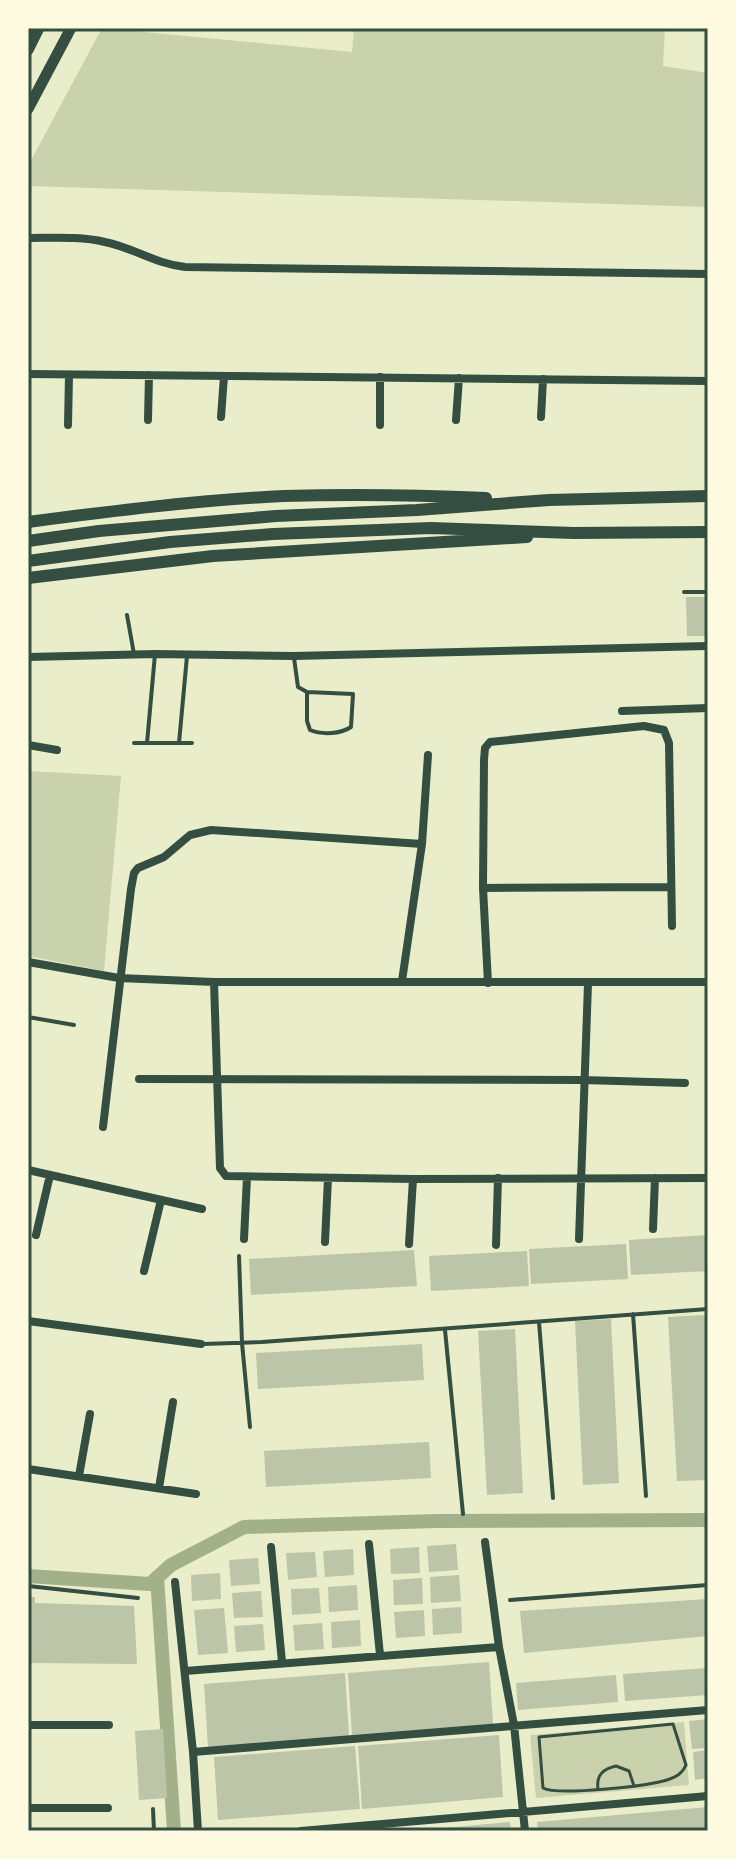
<svg xmlns="http://www.w3.org/2000/svg" width="736" height="1859" viewBox="0 0 736 1859" font-family="'Asap Condensed',sans-serif">
	<style>
		.green { fill: #cad2ad }
		.lines { fill: none; stroke-linecap: round; stroke-linejoin: round }
		.canal { stroke: #a3b18a; stroke-width: 14 }
		.building { fill: #bcc5a7 }
		.path { stroke: #344e41; stroke-width: 3 }
		.service { stroke: #344e41; stroke-width: 4 }
		.minor { stroke: #344e41; stroke-width: 8 }
		.secondary { stroke: #344e41; stroke-width: 11 }
		.primary { stroke: #344e41; stroke-width: 12 }
		.neatline { fill: none; stroke: #344e41; stroke-width: 3 }
	</style>
	<rect width="100%" height="100%" fill="#e9edc9"/>
	<path class="green" d="M102 28 352 52 354 28H665L663 66 708 73V207L28 186V166Z
		M28 771 121 776 104 971 28 956Z
		M684 1722 689 1785 536 1798 530 1735Z"/>
	<g class="lines">
		<path class="canal" d="M28 1576 150 1584 171 1565 244 1527 435 1521 708 1520
			M157 1577 174 1831"/>
	</g>
	<path class="building" d="M686 597H708V636H687Z
		M708 1235V1271L631 1275 629 1240Z
		M626 1244 628 1279 531 1284 529 1249Z
		M414 1250 417 1286 251 1295 249 1259Z
		M527 1251 529 1286 431 1291 429 1256Z
		M705 1315 708 1480 677 1481 668 1317Z
		M611 1319 619 1483 583 1485 575 1321Z
		M515 1329 523 1493 487 1495 478 1331Z
		M422 1344 424 1380 258 1389 256 1353Z
		M429 1442 431 1478 266 1487 264 1451Z
		M456 1544 458 1570 429 1572 427 1546Z
		M419 1547 420 1573 391 1574 390 1549Z
		M353 1549 354 1575 325 1577 323 1551Z
		M315 1552 317 1577 288 1580 286 1553Z
		M258 1558 260 1584 231 1586 229 1560Z
		M220 1573 221 1599 192 1601 191 1575Z
		M459 1575 461 1601 431 1603 430 1577Z
		M422 1578 423 1604 394 1605 393 1580Z
		M357 1585 358 1610 329 1612 328 1587Z
		M319 1588 321 1613 292 1615 291 1589Z
		M261 1591 263 1617 234 1618 232 1593Z
		M28 1597H35V1603L134 1606 137 1664 28 1663Z
		M708 1599V1636L524 1653 520 1611Z
		M461 1607 462 1633 433 1635 432 1609Z
		M224 1608 228 1653 198 1655 194 1610Z
		M424 1610 425 1636 396 1638 394 1612Z
		M360 1620 361 1646 332 1648 331 1622Z
		M322 1623 324 1649 295 1651 293 1625Z
		M263 1624 265 1650 236 1652 234 1626Z
		M489 1662 493 1724 352 1735 348 1673Z
		M708 1668V1695L625 1701 623 1674Z
		M345 1673 349 1736 208 1747 204 1684Z
		M616 1675 618 1702 518 1710 516 1683Z
		M708 1719V1748L692 1749 689 1721Z
		M163 1729 167 1798 139 1800 135 1731Z
		M499 1735 503 1797 362 1809 358 1746Z
		M355 1746 360 1809 218 1820 214 1757Z
		M708 1750V1778L695 1780 693 1752Z
		M708 1807V1831H538L537 1822Z
		M510 1822 511 1831H433L432 1829Z"/>
	<g class="lines">
		<path class="path" d="M673 1724 686 1765C682 1774 676 1777 667 1780 648 1786 558 1796 543 1788L539 1737Z
			M598 1789C596 1775 603 1769 616 1766L629 1771 634 1786"/>
		<path class="service" d="M684 592H708
			M127 615 134 654
			M187 656 179 743H192
			M294 658 298 687 307 692 353 694 351 727C341 734 322 735 310 730L307 721V692
			M134 743H179
			M147 743 155 654
			M28 1017 74 1025
			M239 1256 242 1343 250 1427
			M633 1314 646 1496
			M539 1322 553 1498
			M445 1330 463 1514
			M203 1344 262 1342 708 1309
			M28 1586 138 1598
			M510 1600 708 1585
			M153 1809 154 1831"/>
		<path class="minor" d="M28 238C54 238 80 236 105 242 134 248 156 264 185 267L708 274
			M28 374 708 381
			M221 417 224 376
			M541 417 543 379
			M148 420 149 375
			M456 420 459 378
			M68 425 69 375
			M380 425V377
			M28 657 155 654 294 656 708 646
			M622 711 708 708
			M28 745 57 750
			M483 888 670 887
			M28 962 119 978 214 982H708
			M402 981 422 844 428 755
			M214 982 220 1168 226 1176 413 1179 708 1178
			M488 983 483 888 484 760 485 748 490 742 644 726 664 730 669 743 672 926
			M139 1079 583 1080 685 1083
			M103 1127 131 889 134 873 138 868 164 857 190 835 211 830 422 844
			M28 1170 202 1209
			M653 1229 655 1178
			M36 1235 50 1175
			M244 1239 247 1177
			M579 1239 588 984
			M325 1242 328 1178
			M409 1244 413 1179
			M496 1245 498 1178
			M144 1271 161 1200
			M28 1321 201 1344
			M28 1469 196 1494
			M79 1476 90 1414
			M159 1488 173 1402
			M485 1542 499 1647 514 1725 525 1831
			M369 1544 380 1655
			M271 1547 282 1662
			M175 1582 193 1752 198 1831
			M185 1671 499 1647
			M28 1725H109
			M193 1752 708 1710
			M28 1808H108
			M301 1831 708 1796"/>
		<path class="secondary" d="M28 50 39 28
			M28 109 71 28"/>
		<path class="primary" d="M28 522C112 511 199 500 284 496 351 494 419 495 486 498
			M28 541 99 531 276 516 417 510 549 500 708 496
			M28 561 170 542 273 534 431 528 574 533 708 532
			M28 578 213 556 527 537"/>
	</g>
	<rect width="736" height="1859" fill="none" stroke="#fefae0" stroke-width="60"/>
	<rect x="30" y="30" width="676" height="1799" class="neatline"/>
</svg>
